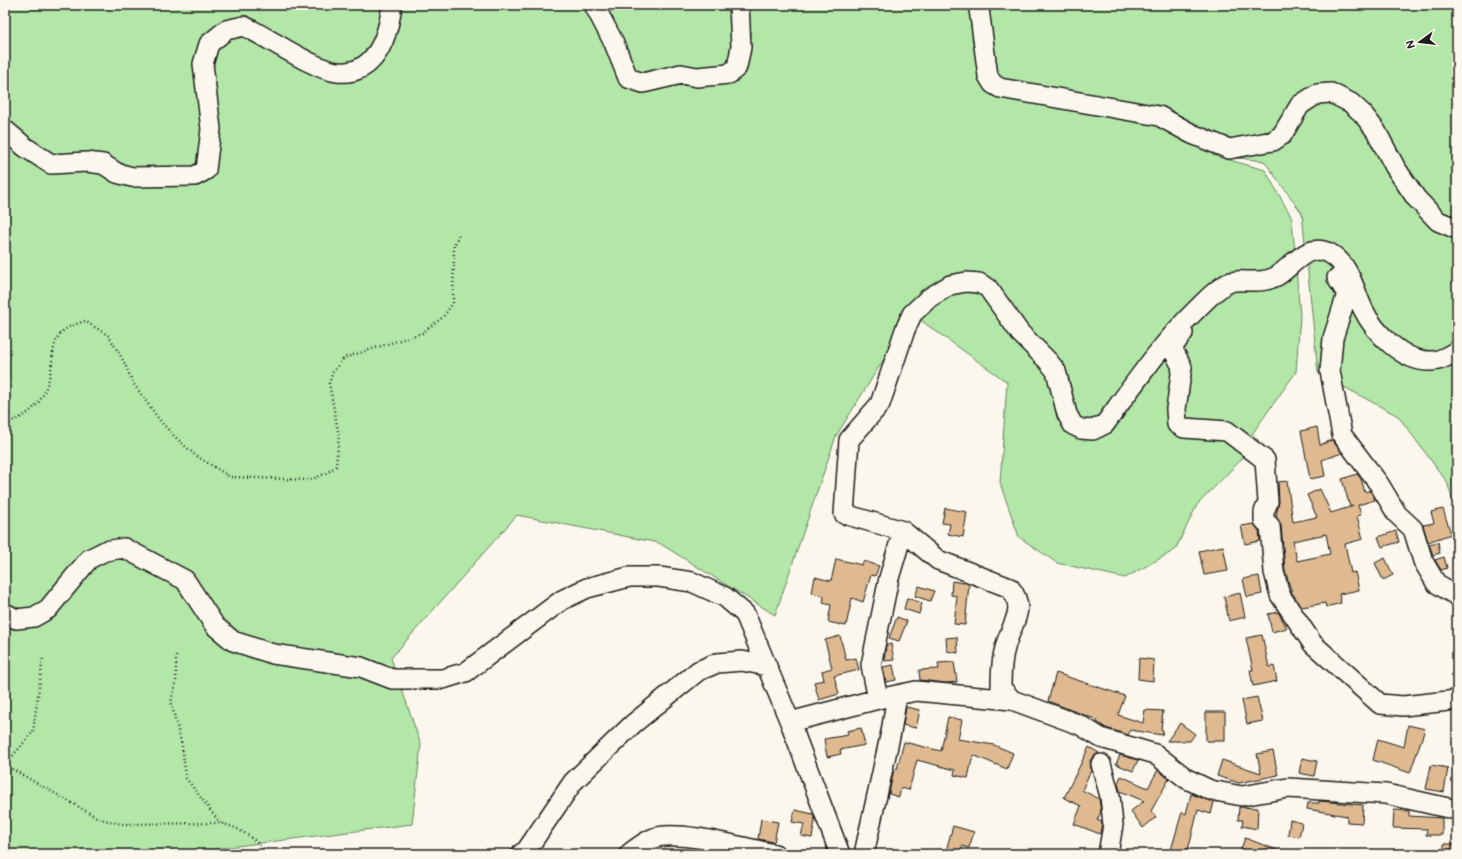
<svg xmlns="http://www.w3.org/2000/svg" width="1462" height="859" viewBox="0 0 1462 859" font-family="'Balsamiq Sans',sans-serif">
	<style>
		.green { fill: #b3e7a8; stroke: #688262 }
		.building { fill: #dfba90; stroke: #1c1c1c; fill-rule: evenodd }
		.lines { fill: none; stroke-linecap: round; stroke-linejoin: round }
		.minor-casing { stroke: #1c1c1c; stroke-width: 22 }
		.path { stroke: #1c1c1c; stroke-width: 2.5; stroke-dasharray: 1 3; stroke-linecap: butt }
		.minor { stroke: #fbf7ec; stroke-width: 19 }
	</style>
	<rect width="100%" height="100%" fill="#fbf7ec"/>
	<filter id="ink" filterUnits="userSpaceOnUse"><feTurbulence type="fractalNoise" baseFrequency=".025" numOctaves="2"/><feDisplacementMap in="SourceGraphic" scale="8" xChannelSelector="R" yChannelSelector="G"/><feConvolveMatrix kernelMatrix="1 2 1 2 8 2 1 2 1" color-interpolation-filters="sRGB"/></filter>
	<g filter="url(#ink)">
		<path class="green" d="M5 5H1457V514L1447 482 1398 416 1318 373 1302 213 1264 161 1212 155 1265 170 1292 218 1300 316 1296 372 1252 434 1259 441 1197 505 1175 550 1125 578 1057 563 1019 537 1000 483 1007 382 912 314 836 436 775 615 659 543 517 515 391 658 421 745 412 824 173 854H5Z"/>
		<path class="building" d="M1317 427 1320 445 1332 440 1342 453 1322 460 1325 476 1310 479 1301 431Z
			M1357 474 1361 479 1365 492 1370 490 1375 500 1358 505 1361 515 1357 516 1363 539 1345 544 1351 573 1355 572 1359 590 1339 594 1341 603 1326 607 1325 603 1302 607 1292 593 1285 570 1281 525 1276 516 1279 502 1278 482 1287 481 1293 522 1317 517 1307 495 1320 489 1331 513 1353 506 1350 507 1342 479ZM1326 534 1330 554 1297 561 1293 541Z
			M945 508 967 512 963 537 948 534 950 524 942 523Z
			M1443 509 1451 534 1428 542 1423 525 1434 523 1431 512Z
			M1254 524 1259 531 1260 541 1245 544 1241 526Z
			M1396 531 1399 542 1382 547 1378 537Z
			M1438 542 1440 553 1433 555 1429 544Z
			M1223 546 1228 571 1204 575 1199 551Z
			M1444 557 1447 568 1441 570 1435 560Z
			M1385 558 1393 575 1383 580 1375 563Z
			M836 559 862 565 864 561 879 566 875 576 871 575 863 602 852 598 846 626 828 622 831 605 823 603 824 596 812 593 815 577 831 581Z
			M1259 576 1262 594 1247 597 1243 579Z
			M952 581 969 584 965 625 954 624 957 596 951 595Z
			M919 586 934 591 930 601 915 596Z
			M1240 593 1245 617 1229 621 1224 597Z
			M907 598 922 603 919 614 904 609Z
			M1278 612 1287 628 1272 632 1268 614Z
			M897 617 907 621 899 641 889 638Z
			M1262 635 1269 667 1274 666 1277 681 1253 686 1250 670H1253L1246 638Z
			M840 636 846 660 856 658 859 670 834 676 839 694 819 700 814 682 824 680 822 671 832 668 825 640Z
			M957 637 958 653 947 651 946 638Z
			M891 644 894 660 884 661 886 645Z
			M1139 658 1154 660 1153 681 1138 679Z
			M954 662 957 682 946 683 920 680 919 670 939 669 938 663Z
			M893 665 896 680 886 682 883 667Z
			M1056 673 1125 696 1118 715 1143 723 1145 710 1163 711 1161 729 1163 730 1162 735 1130 730 1128 735 1106 728 1097 722V720L1048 701Z
			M1257 697 1263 721 1247 724 1242 700Z
			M906 707 920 710 916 728 903 725Z
			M1206 712H1225V741H1206Z
			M948 717 962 720 958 739 994 745 1013 753 1007 769 973 755 968 778 954 775 955 770 917 760 909 790 901 788 899 797 889 794 894 769H897L904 742 941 751Z
			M1180 723 1195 734 1190 741H1167Z
			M1408 725 1425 729 1410 773 1373 760 1378 739 1404 747Z
			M861 728 865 745 840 750 841 754 827 757 824 739 848 735 847 731Z
			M1089 747 1099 753 1093 756 1090 761 1091 770 1082 790 1099 799 1101 812 1097 820 1102 822 1100 834 1074 824 1081 806 1064 798Z
			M1273 751 1278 775 1239 783 1217 776 1222 760 1261 773 1257 754Z
			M1120 755 1138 760 1133 771 1116 764Z
			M1302 758 1317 761 1314 776 1299 773Z
			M1431 765 1448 768 1444 792 1426 789Z
			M1158 770 1169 779 1151 811 1156 817 1143 828 1131 811 1144 801 1120 791 1118 783 1121 776 1148 788Z
			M1191 794 1214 802 1211 814 1198 810 1190 843 1186 854H1183L1171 850 1182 812 1186 814Z
			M1319 801 1363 805 1362 823 1347 822V816L1307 809 1308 803H1319Z
			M1239 807 1258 808 1257 829 1242 826 1243 820H1238Z
			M795 810 813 814 815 820 812 838 801 836 804 824 792 822Z
			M1394 810 1409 811V816L1442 818V835H1426L1427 829 1393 828Z
			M761 819 778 822 774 842 758 839Z
			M1290 820 1302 823 1299 837 1288 835Z
			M953 826 974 832 969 848 962 846 960 854H945Z
			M1245 838 1285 853V854H1239Z
			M1444 844H1457V854H1444Z"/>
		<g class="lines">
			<g class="minor-casing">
				<path id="minor" d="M594 5 614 43 628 78 643 83 681 74 697 77 729 74 737 67 741 47 739 5
					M981 5 979 9 988 76 993 84 1000 88 1159 116 1192 134 1229 149 1273 141 1282 135 1300 105 1317 94 1331 93 1351 103 1363 114 1376 131 1395 167 1416 198 1438 221 1457 229
					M5 130 25 147 51 164 87 162 103 164 117 173 132 177 195 176 206 170 211 129 203 64 209 44 226 30 244 26C267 37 315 70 337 72 376 76 388 36 392 5
					M1337 278 1347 294 1333 338 1330 371 1342 435 1379 484 1397 514 1413 529 1423 561 1436 583 1457 596
					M1183 333 1172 348 1182 367 1176 409 1177 424 1184 428 1227 431 1265 460 1268 502 1264 512V520L1270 526 1274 572 1280 595 1313 644 1380 704 1403 706 1457 700
					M1457 351C1449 355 1441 361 1432 361 1404 363 1374 332 1363 309 1354 290 1350 264 1329 253 1307 242 1293 266 1277 276 1259 286 1240 277 1228 283 1216 289 1207 299 1198 308 1162 343 1134 384 1105 424L1093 430 1081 429 1073 425 1067 414 1056 371 1048 361 1020 333 988 288 979 283 966 282 950 285 929 298 912 314 905 330 880 404 849 440 844 514 903 531 938 560 1010 588C1028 610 1010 625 1005 648 1001 661 1001 675 1001 688L1012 700 1080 725 1101 738 1155 754 1187 779 1210 790 1242 796 1288 788 1386 794 1457 810
					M5 613 16 619 34 617 48 609 89 559 105 551 124 548 185 580 215 626 233 641 273 654 361 667 392 679H443L466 672 562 600 587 588 629 577H659L692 582 725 597 745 614 790 722 840 854
					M878 699 871 665 889 578 903 531
					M790 722 878 699 916 691 1012 700
					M1101 764 1110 796 1113 825 1108 854
					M521 854 526 851 573 782 633 724 698 671 717 663 742 661 767 666
					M629 854C637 848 645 841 654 838 678 829 748 849 775 854
					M864 854 891 732 897 695"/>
			</g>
			<path class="path" d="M5 423C37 415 48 394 52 362 53 353 54 340 61 333 67 326 77 324 85 321L109 336 124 362 133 383 161 422 174 436 195 455 230 477 310 480 327 473 336 466 339 436 329 383 333 372 344 358 422 333 443 317 453 303 454 246 459 234
				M176 656V682L171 702 182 746 186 778 220 823
				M5 765 100 819 122 824 220 823C241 828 254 838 268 854
				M5 765 33 732 43 658"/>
			<use href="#minor" class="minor"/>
		</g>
	</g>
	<rect width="1462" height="859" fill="none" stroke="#fbf7ec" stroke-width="20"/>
	<rect x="10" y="10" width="1442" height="839" fill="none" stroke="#1c1c1c" stroke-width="1.5" filter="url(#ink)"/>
	<g transform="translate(1420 42) rotate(255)" stroke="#fbf7ec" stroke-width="3" paint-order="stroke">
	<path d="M0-3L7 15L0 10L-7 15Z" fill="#1c1c1c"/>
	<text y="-6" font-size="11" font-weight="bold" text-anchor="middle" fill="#1c1c1c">N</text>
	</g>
</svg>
